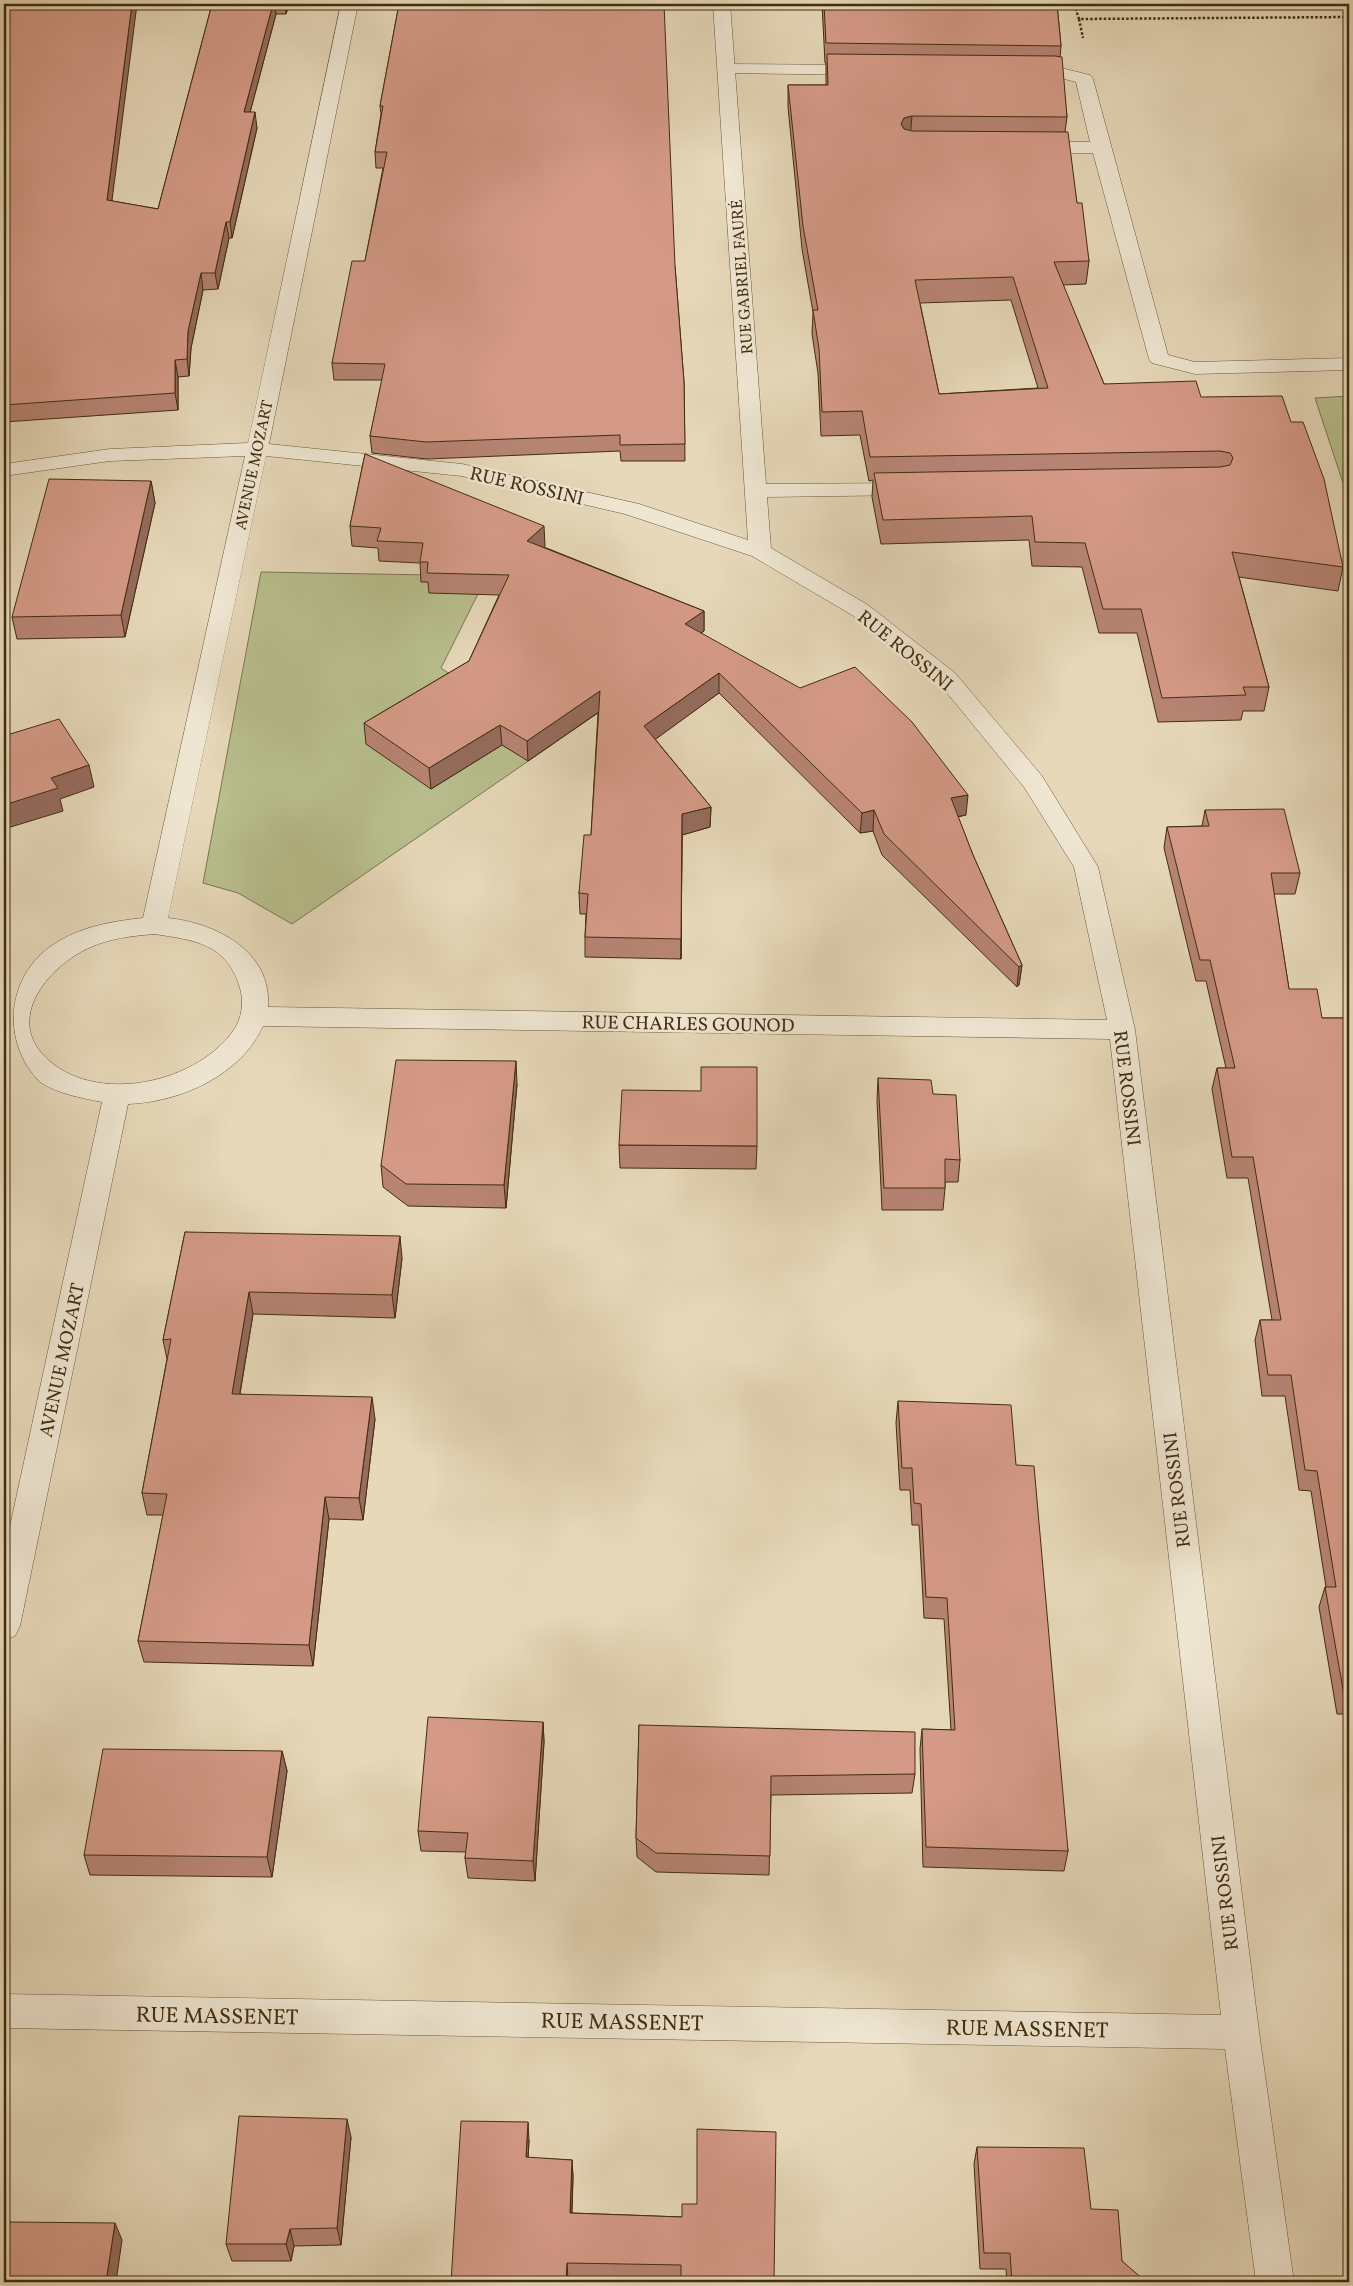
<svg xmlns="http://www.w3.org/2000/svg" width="1353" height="2286" viewBox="0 0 1353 2286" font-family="Vollkorn,serif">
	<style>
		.green { fill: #b8be8d; stroke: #7d764d }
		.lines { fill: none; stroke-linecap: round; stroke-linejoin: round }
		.service-casing { stroke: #6b5838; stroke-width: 1 }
		.minor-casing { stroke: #6b5838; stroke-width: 1 }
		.path { stroke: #422d0d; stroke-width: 2.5; stroke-dasharray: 2.5 2; stroke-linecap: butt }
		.service { fill: #efe6d2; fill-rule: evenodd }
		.minor { fill: #efe6d2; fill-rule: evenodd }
		.wall { fill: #b78474; stroke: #422d0d; fill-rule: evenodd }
		.shaded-wall { fill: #956c5e; stroke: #422d0d }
		.building { fill: #d59a87; stroke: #422d0d; fill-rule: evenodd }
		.labels { text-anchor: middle; stroke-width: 5; stroke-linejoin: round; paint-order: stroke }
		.far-street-label { font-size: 16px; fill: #422d0d; stroke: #efe6d2 }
		.street-label { font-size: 19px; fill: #422d0d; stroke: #efe6d2 }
		.near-street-label { font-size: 22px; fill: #422d0d; stroke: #efe6d2 }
	</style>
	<rect width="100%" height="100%" fill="#e6d8b9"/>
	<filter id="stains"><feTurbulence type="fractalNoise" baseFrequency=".004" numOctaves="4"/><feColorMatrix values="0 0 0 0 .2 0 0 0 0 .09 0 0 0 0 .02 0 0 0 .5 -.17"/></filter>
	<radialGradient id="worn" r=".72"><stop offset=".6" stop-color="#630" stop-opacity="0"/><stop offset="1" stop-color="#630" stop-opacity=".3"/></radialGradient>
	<path class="green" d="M1349 396V501L1315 398Z
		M261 572 487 576 441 668 553 744 292 924 238 893 203 883Z"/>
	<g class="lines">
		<g class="service-casing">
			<path id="service" d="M727 64 863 65 869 66 872 70 869 74 863 75 721 73 718 69 721 65Z
				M1026 66H1053L1090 75 1093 79 1168 355 1195 362 1349 358V370L1195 374 1152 363 1149 359 1093 153H1032L1025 151 1023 147 1025 143 1032 141 1090 142 1076 82 1053 76 1020 75 1017 71 1020 67Z"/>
		</g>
		<g class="minor-casing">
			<path id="minor" d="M341 4H358L269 444 462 464 639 504 748 540 713 4H730L766 484 910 483 918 484 921 489 918 494 910 495 767 497 771 548 868 605 955 673 1042 776 1098 867 1135 1030 1259 2032 1294 2282H1256L1225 2049 4 2028V1994L1221 2015 1110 1039 263 1026C241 1075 181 1102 128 1104L20 1626 15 1636 4 1640V1554L102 1102C82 1098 58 1094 40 1082 0 1042 5 972 59 941 84 926 114 921 143 918L245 456 110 461 4 476V464L110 449 248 443ZM266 456 462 476 625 514 752 556 852 615 939 683 1024 787 1074 867 1107 1020 268 1007C272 951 216 923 168 918ZM154 934C194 940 227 943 240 988 244 1002 242 1019 233 1031 194 1086 85 1108 39 1050 9 1010 55 962 91 947 111 938 133 936 154 934Z"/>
		</g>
		<path class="path" d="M1074 4 1079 19 1349 17
			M1079 19 1083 38"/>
		<use href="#service" class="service"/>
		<use href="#minor" class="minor"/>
	</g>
	<path class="wall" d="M4 4 112 201 158 209 212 4H289L286 14H276L250 112 257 128 232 238H229L218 289 203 290 191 348 189 376 178 377V410L4 422Z
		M399 4 675 266 684 382 685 461H621L620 451 427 459 372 453 370 436 382 380H334L332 363 365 261 383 168H376L375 152 381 114 380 106Z
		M822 4H1057L1061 46 1060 57 1067 117 1065 132 1077 203 1089 261 1086 284 1063 285 1104 384 1201 397 1343 567 1338 591 1239 577 1269 687 1264 711H1243L1241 720 1158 722 1137 633H1099L1082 567 1032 566 1029 540 881 544 872 497 873 480 869 481 860 435 821 436 818 373 812 334 813 312 802 249 788 107V85H826V63H825ZM1011 300 1038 388 939 394 920 303Z
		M365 454 545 546 544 547 704 611V631L701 633 966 815 958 817 973 855 1022 965 1019 985 1017 987 882 855 873 831 860 833 719 693 655 739 711 807 710 827 682 835 681 959 585 957V937L586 914H580L579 893 591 835 598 713 528 761 502 745 431 789 366 744 364 723 469 661 499 595 429 593 428 582H421L420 563 379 561 378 548 352 546 350 526Z
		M151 481 155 503 125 637 17 639 12 617Z
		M1205 810 1300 873 1295 894H1274L1289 989 1322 1018H1349V1714H1337L1319 1607 1325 1587H1326L1311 1491 1299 1490 1285 1396H1262L1255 1340 1260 1320H1272L1248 1178H1227L1212 1089 1217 1068H1226L1206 981H1196L1164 848 1167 827 1202 826Z
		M878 1078 933 1094 960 1160 958 1182H945V1188L943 1210H882L877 1101Z
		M517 1084 506 1208 408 1206 383 1187 381 1165Z
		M619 1145 757 1146 756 1169 620 1168Z
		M185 1232 402 1258 395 1318 253 1314 240 1394 375 1419 363 1520 329 1519 313 1666 144 1662 138 1641 163 1515H147L142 1493 167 1359 163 1340Z
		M898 1401 1016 1465 1068 1851 1064 1871 923 1867 920 1749 922 1729 951 1730 944 1619 924 1618 919 1525H912L910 1490H900L896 1423Z
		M543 1722 544 1742 535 1881 468 1878 465 1858 466 1852 421 1851 418 1831Z
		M639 1725 915 1774 912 1793 771 1795 769 1875 656 1872 637 1857 636 1838Z
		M282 1751 287 1771 272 1877 90 1875 84 1855Z
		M1349 1846V1883L1345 1856Z
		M776 2132 681 2282 568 2280 451 2282 529 2140 528 2158 572 2160 573 2177 572 2213 682 2217Z
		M351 2137 341 2245 294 2246 291 2261H232L226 2244Z
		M977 2147 1091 2209 1122 2261 1144 2282H1007L1006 2269H980L974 2164Z"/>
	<path class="shaded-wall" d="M132 4H137L110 216 107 200Z
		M273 4H275L276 14 246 128 244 112Z
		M285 4H289L286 14Z
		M255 112 257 128 232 238 230 222Z
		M912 116 910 138 901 124 904 118Z
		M226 222 229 238 218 289 215 273Z
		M201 273 203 290 191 348 189 376 187 359 188 331Z
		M175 360 178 377V410L175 393Z
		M151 481 155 503 125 637 121 615Z
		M544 526 545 546 528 561 527 541Z
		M704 611V631L685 644V624Z
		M719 673V693L645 747 644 726Z
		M600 691V711L528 761 527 741Z
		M500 725 502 745 431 789 429 768Z
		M89 765 94 787 60 799 63 811 4 829V805L51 778Z
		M968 795 966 815 949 818 951 798Z
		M711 807 710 827 682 835 681 959 682 814Z
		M874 810 873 831 860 833 862 813Z
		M1022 965 1019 985 1017 987 1019 967Z
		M516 1061 517 1084 506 1208 504 1185Z
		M400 1236 402 1258 395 1318 392 1295Z
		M249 1292 253 1314 236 1416 232 1394Z
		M372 1397 375 1419 363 1520 359 1498Z
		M325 1497 329 1519 313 1666 309 1645Z
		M543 1722 544 1742 535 1881 533 1861Z
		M282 1751 287 1771 272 1877 267 1857Z
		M347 2119 351 2137 341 2245 337 2228Z
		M528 2122 529 2140 527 2175 526 2157Z
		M572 2160 573 2177 571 2230 570 2213Z
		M115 2223 122 2240 116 2282H106Z
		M290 2229 294 2246 291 2261 286 2244Z
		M567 2263 568 2280V2282H566Z"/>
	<path class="building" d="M4 4H132L107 200 158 209 212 4H273L244 112H255L230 222H226L215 273H201L188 331 187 359 175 360V393L4 405Z
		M399 4H664L675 266 684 382 685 444 620 445V435L426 442 370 436 385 364 332 363 352 261H365L387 152H375L383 106H380Z
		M824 4H1057L1061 46 826 43Z
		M827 54 1055 56 1062 57 1067 117 912 116 904 118 901 124 904 129 912 131 1068 132 1077 203H1082L1089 261 1054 262 1104 384 1196 381 1201 397 1282 396 1291 422H1303L1324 479 1343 567 1232 552 1269 687H1243L1246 695 1162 698 1141 609H1103L1085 543 1035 542 1032 516 883 520 874 473 1220 467 1230 465 1233 458 1230 453 1220 451 870 457 862 411 822 412 819 349 813 310H818L803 226 788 85H828ZM1013 277 1048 388 939 394 915 280Z
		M365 454 544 526 527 541 704 611 685 624 800 688 855 667 912 722 968 795 951 798 973 855 1022 965 1019 967 884 834 874 810 862 813 719 673 644 726 711 807 682 814 681 939 585 937 588 894 579 893 584 835H591L600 691 527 741 500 725 429 768 364 723 469 661 509 575 427 573 428 562H420L423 543 377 541 381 528 350 526Z
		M49 479 151 481 121 615 12 617Z
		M59 719 89 765 51 778 58 788 4 805V736Z
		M1284 809 1300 873H1271L1289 989H1317L1322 1018H1349V1201H1347L1349 1209V1695H1344L1325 1587H1336L1317 1471 1305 1470 1291 1375H1268L1260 1320H1281L1253 1157H1232L1217 1068H1235L1210 960H1200L1167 827 1209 826 1205 810Z
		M396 1060 516 1061 504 1185 406 1184 381 1165Z
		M701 1067H757V1146L619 1145 622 1090 701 1091Z
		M878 1078 931 1080 933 1094 956 1095 960 1160 945 1159V1188H884Z
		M185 1232 400 1236 392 1295 249 1292 232 1394 372 1397 359 1498 325 1497 309 1645 138 1641 167 1494 142 1493 171 1339 163 1340Z
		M898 1401 1011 1405 1016 1465 1034 1466 1068 1851 926 1847 922 1729 955 1730 947 1598 926 1597 921 1504 914 1503 912 1468H902Z
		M428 1717 543 1722 533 1861 465 1858 468 1833 418 1831Z
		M639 1725 915 1732V1774L771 1776 770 1856 656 1853 636 1838Z
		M103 1749 282 1751 267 1857 84 1855Z
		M239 2116 347 2119 337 2228 290 2229 286 2244H226Z
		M461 2121 528 2122 526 2157 572 2160 570 2213 682 2217V2204H697V2129L776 2132 774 2282H681V2265L567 2263 566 2282H451Z
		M977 2147 1084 2148 1091 2209 1118 2210 1122 2261 1144 2280V2282H1012L1010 2253H984Z
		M10 2222 115 2223 106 2282H4V2259Z"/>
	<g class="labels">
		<g class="far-street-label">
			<text transform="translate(741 277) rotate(-94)" y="6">RUE GABRIEL FAURÉ</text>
			<text transform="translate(253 465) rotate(-78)" y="6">AVENUE MOZART</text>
		</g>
		<g class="street-label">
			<text transform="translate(527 485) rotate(13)" y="7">RUE ROSSINI</text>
			<text transform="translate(906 650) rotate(39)" y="7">RUE ROSSINI</text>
			<text transform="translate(688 1023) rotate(1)" y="7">RUE CHARLES GOUNOD</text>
			<text transform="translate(1128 1088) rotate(83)" y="7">RUE ROSSINI</text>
			<text transform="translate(61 1360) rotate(-78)" y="7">AVENUE MOZART</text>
			<text transform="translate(1176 1490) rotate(-97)" y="7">RUE ROSSINI</text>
			<text transform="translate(1224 1893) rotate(-97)" y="7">RUE ROSSINI</text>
		</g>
		<g class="near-street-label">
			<text transform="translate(217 2015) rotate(1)" y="8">RUE MASSENET</text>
			<text transform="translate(622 2021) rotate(1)" y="8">RUE MASSENET</text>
			<text transform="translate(1027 2028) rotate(1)" y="8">RUE MASSENET</text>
		</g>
	</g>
	<rect width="1353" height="2286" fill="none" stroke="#e6d8b9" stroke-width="20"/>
	<rect x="5" y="5" width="1343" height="2276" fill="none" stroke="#422d0d" stroke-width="2.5"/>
	<rect x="10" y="10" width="1333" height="2266" fill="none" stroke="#422d0d"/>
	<rect width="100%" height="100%" filter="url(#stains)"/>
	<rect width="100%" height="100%" fill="url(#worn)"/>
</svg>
